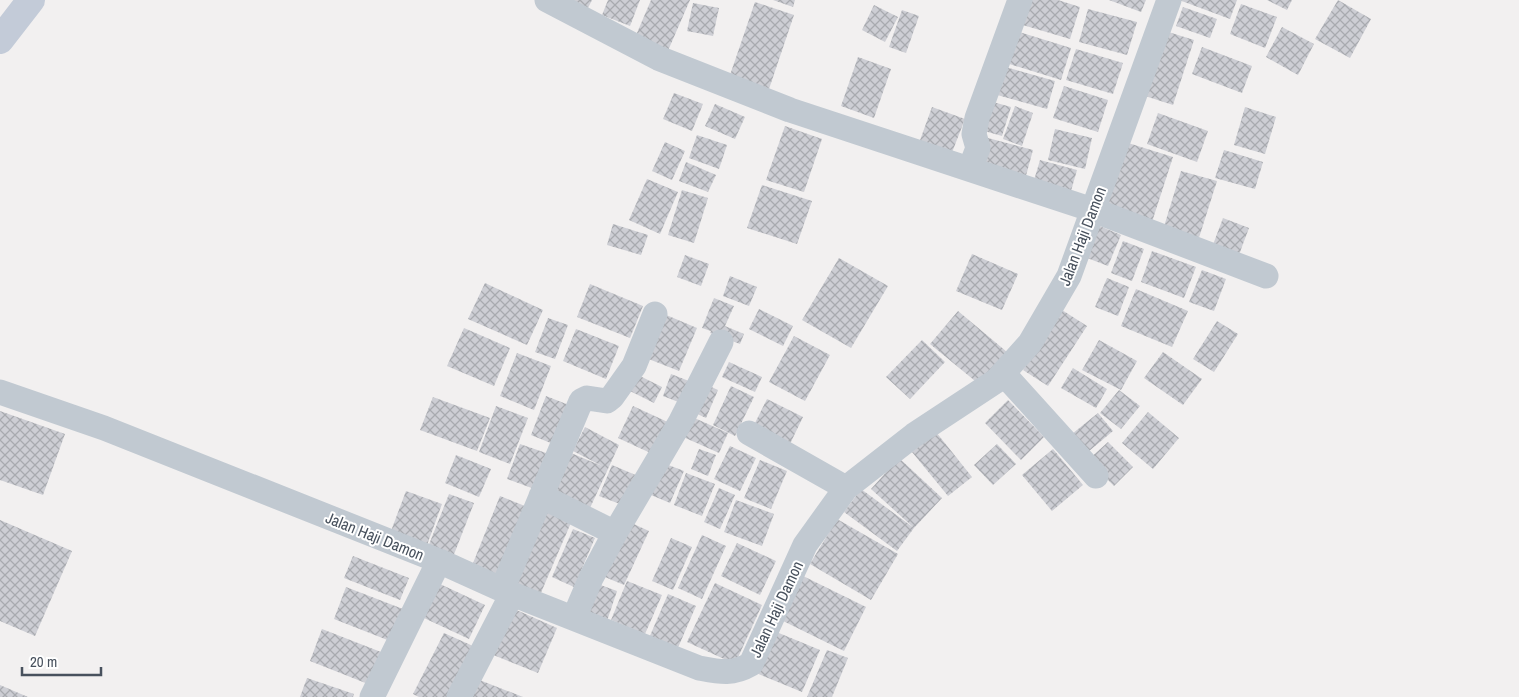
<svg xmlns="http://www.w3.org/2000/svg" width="1519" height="697" viewBox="0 0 1519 697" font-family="'Archivo Narrow',sans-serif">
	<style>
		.building { fill: url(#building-cross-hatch) }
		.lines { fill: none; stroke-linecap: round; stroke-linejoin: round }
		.minor { stroke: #c1c9d1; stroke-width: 25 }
		.secondary { stroke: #c3cbd8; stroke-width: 28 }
		.labels { text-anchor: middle; stroke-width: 4; stroke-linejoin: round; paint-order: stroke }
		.street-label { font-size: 16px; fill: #48515d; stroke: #fff }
	</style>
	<defs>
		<pattern id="building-cross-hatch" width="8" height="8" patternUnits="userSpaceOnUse" patternTransform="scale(1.25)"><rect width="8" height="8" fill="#cdced4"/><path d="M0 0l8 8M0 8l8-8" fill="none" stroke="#a8aaaf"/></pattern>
	</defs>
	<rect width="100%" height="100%" fill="#f2f0f0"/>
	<path class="building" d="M572 0H592L588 8Z
		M608 0H640L630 26 602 15Z
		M651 0H690L667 53 634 40Z
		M773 0H795L793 7Z
		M1023 0H1058L1080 7 1070 39 1016 23Z
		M1109 0H1146L1141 12Z
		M1179 0H1237L1230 19Z
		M1267 0H1292L1287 10Z
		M1338 0 1371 19 1350 58 1315 39Z
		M755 2 794 15 769 89 730 75Z
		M693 3 719 8 713 36 687 31Z
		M1241 4 1277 17 1265 48 1230 34Z
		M874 5 898 17 885 42 862 30Z
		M1183 7 1217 19 1210 38 1176 26Z
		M1088 9 1137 22 1127 55 1079 42Z
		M902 10 919 16 906 53 889 47Z
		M1282 27 1314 44 1298 75 1266 57Z
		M1013 30 1071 48 1061 80 1003 62Z
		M1162 30 1194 40 1173 105 1142 95Z
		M1202 47 1252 66 1242 93 1192 74Z
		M1076 49 1123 63 1113 94 1066 80Z
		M858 57 891 69 874 118 841 106Z
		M998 65 1055 81 1047 109 990 93Z
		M1064 86 1108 100 1098 132 1053 118Z
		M674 93 703 104 692 131 663 119Z
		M986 100 1011 107 1002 136 977 129Z
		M715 104 745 117 735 139 705 126Z
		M1015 106 1033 113 1022 146 1003 139Z
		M932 107 965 119 951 155 919 143Z
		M1245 107 1276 117 1265 154 1234 145Z
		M1158 113 1208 131 1197 162 1147 144Z
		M785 126 822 139 804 192 766 180Z
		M1055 129 1092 138 1085 169 1048 160Z
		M697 135 727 145 719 169 689 158Z
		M988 138 1033 150 1024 183 979 170Z
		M665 142 685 151 672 180 652 171Z
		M1125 142 1173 157 1151 225 1103 210Z
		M1224 150 1263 162 1255 189 1215 178Z
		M1040 160 1077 170 1069 198 1032 187Z
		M686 162 716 175 708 192 679 181Z
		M1181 171 1217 181 1197 244 1162 233Z
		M647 179 678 192 660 234 629 220Z
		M762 185 812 201 797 244 747 228Z
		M682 190 708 198 694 243 668 235Z
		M1223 218 1249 228 1237 260 1211 250Z
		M613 224 648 235 641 255 607 245Z
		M1095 224 1121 235 1108 266 1082 256Z
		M1123 241 1144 249 1132 281 1111 273Z
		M1152 251 1196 267 1184 298 1141 282Z
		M972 254 1018 274 1002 310 956 291Z
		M685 255 709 264 701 286 677 277Z
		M839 258 888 286 851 348 802 320Z
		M1202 270 1226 279 1214 311 1189 302Z
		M730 276 757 287 749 306 723 296Z
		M1107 278 1129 287 1118 316 1095 307Z
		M485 283 543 310 527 345 468 319Z
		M590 284 643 306 630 338 577 317Z
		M1136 289 1188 311 1172 347 1121 326Z
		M714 298 734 306 725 326 744 334 740 344 710 333 711 331 702 328Z
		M759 309 793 326 783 346 749 329Z
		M1062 310 1087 326 1048 386 1023 370Z
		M958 311 1007 352 980 385 930 344Z
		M664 314 697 328 679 371 646 358Z
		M548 318 568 325 555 359 535 352Z
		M1217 321 1238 334 1214 372 1193 359Z
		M464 328 510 348 494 386 447 366Z
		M576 329 619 346 606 379 563 361Z
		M794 336 830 355 805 401 769 382Z
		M922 340 945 362 910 399 886 377Z
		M1099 340 1137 361 1121 390 1082 370Z
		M1163 352 1202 379 1183 405 1144 378Z
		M517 353 551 366 534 410 500 396Z
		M729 362 762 377 755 392 722 377Z
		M1073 368 1107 389 1096 408 1061 388Z
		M632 372 662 387 654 403 624 388Z
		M671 374 694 383 686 405 663 396Z
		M705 384 718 390 706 418 693 412Z
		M731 386 754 397 735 436 713 425Z
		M1119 390 1140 406 1121 429 1100 413Z
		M546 396 574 407 558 446 531 435Z
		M433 397 490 418 477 451 420 430Z
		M767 399 803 417 788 448 751 431Z
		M1008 400 1044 437 1021 460 985 423Z
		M496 406 528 418 510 464 479 452Z
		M633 406 672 424 657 456 618 438Z
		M0 411 65 434 43 495 0 480Z
		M1148 412 1179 438 1153 469 1122 443Z
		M1098 413 1113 431 1082 457 1067 438Z
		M690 416 728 433 719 453 681 436Z
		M585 427 619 445 590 508 554 493 571 453 602 466 573 451Z
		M936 432 972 477 948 496 912 452Z
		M1108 442 1133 467 1114 486 1088 460Z
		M520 444 549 454 537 490 507 479Z
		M997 444 1016 464 993 485 974 465Z
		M730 446 756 458 740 491 714 479Z
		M699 449 716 455 708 476 691 469Z
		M1053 449 1083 485 1052 511 1022 475Z
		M456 455 491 469 479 497 445 483Z
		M899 458 942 498 914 528 897 551 844 512 861 489 914 528 871 489Z
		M760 460 787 471 771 509 744 498Z
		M658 461 684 471 670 503 644 492Z
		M612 465 638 476 625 506 599 496Z
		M686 473 715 484 702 516 674 505Z
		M719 488 735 495 720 529 704 522Z
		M406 491 442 504 427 545 391 531Z
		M449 494 474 503 453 557 428 547Z
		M500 496 530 508 499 586 469 573Z
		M736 500 774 514 762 546 724 532Z
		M545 506 573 518 537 602 509 590Z
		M837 519 898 554 871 600 810 564Z
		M0 520 72 551 35 636 0 621Z
		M625 520 649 531 624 585 600 575Z
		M573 529 595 538 574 587 552 577Z
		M702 535 726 546 702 599 678 588Z
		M671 538 692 547 673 590 652 581Z
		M737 543 776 561 760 595 721 576Z
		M353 556 409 578 400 600 344 578Z
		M801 575 866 607 844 651 779 619Z
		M627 581 662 595 645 634 611 620Z
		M595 583 617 591 606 624 584 616Z
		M715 583 762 605 735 664 687 642Z
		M440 584 485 605 469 639 424 618Z
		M346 587 403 609 390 641 334 619Z
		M668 594 696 606 677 650 649 638Z
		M512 608 557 628 538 673 486 652Z
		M322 629 381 652 368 684 310 661Z
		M774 631 820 650 802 692 756 673Z
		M444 633 473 646 447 697H419L413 694Z
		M827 650 848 658 832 697H807Z
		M472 677 523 697H464Z
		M307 678 354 694 353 697H300Z
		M0 685 28 697H0Z"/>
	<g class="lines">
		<path class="minor" d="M547 0 658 58 790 110 1093 210 1266 276
			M970 169 978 148 974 134 977 118 1020 0
			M1003 373 1096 476
			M0 392 104 428 439 561 512 594 699 668C720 672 732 675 751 664L805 545 846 488 914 435 996 381 1030 343 1069 276 1169 0
			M749 433 846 488
			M541 496 615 533
			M502 590 581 401 587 398 607 401 612 397 634 366 655 314
			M574 618 591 578 615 533 681 421 721 342
			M372 697 439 561
			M459 697 512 594"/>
		<path class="secondary" d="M0 40 31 0"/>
	</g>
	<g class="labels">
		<g class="street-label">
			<text transform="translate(1082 236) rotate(-69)" y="6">Jalan Haji Damon</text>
			<text transform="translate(375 536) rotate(22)" y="6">Jalan Haji Damon</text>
			<text transform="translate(776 609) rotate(-65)" y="6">Jalan Haji Damon</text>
		</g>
	</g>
	<path d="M22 667v8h79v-8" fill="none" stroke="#48515d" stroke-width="2.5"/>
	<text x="30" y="667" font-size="15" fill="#48515d" stroke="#ffffff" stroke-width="4" paint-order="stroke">20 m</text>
</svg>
